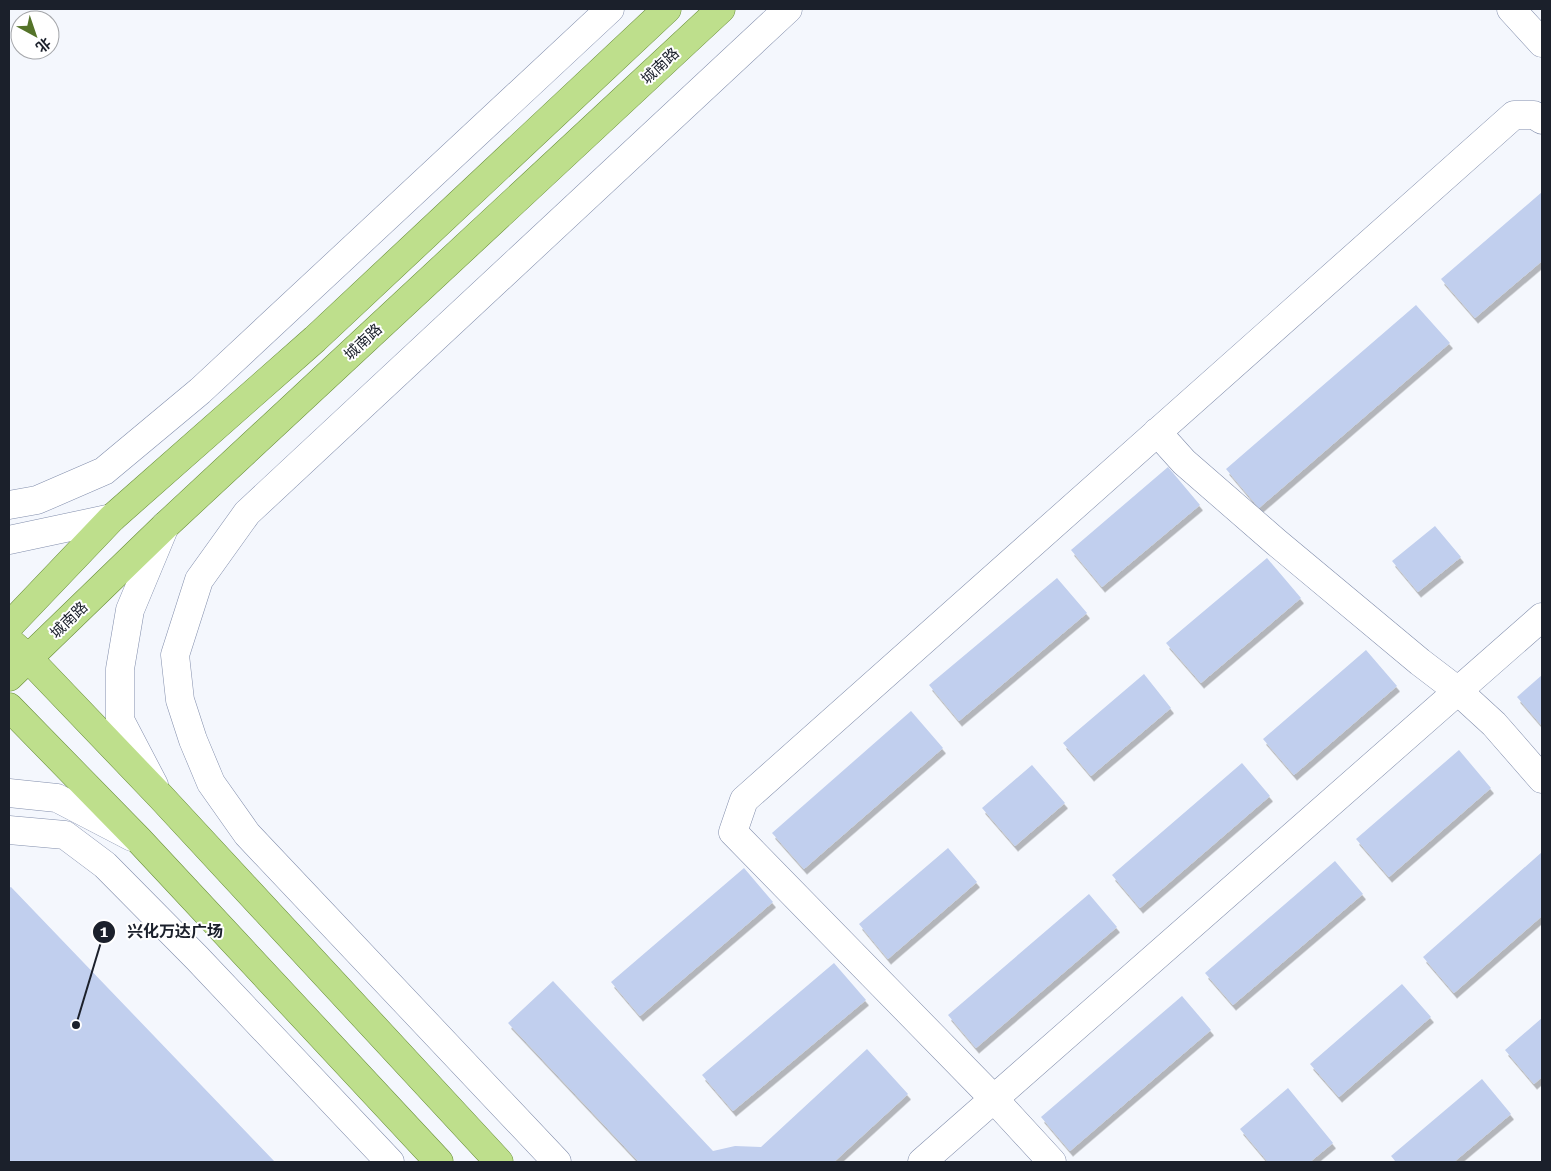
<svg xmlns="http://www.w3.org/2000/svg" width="1551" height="1171" viewBox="0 0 1551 1171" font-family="'Roboto Serif','Noto Sans SC',serif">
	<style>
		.building { fill: #c1cfee; filter: url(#shadow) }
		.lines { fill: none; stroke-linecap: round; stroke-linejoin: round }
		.minor-casing { stroke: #828eac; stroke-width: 29 }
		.major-casing { stroke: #688e39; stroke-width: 29 }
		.minor { stroke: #fff; stroke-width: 28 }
		.major { stroke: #bedf8c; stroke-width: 28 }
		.labels { text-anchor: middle; stroke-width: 4; stroke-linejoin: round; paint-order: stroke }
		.street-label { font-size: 15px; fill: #1b202b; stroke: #fff }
		.leader { fill: none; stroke: #1b202b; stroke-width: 2 }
		.callout-dot { fill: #1b202b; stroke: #fff; stroke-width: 2 }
		.mark-label { font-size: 15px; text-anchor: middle; font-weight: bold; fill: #fff }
		.callout-label { font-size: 16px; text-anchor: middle; font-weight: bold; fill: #1b202b; stroke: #fff; stroke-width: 4; stroke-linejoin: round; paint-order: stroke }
	</style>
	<defs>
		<filter id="shadow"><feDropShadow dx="3" dy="5.5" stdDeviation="0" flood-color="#0004"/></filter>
	</defs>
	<rect width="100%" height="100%" fill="#f4f7fd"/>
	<path class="building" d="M1542 192V261L1475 318 1441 279Z
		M1416 305 1450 343 1259 508 1226 469Z
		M1168 467 1200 505 1102 587 1071 550Z
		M1435 526 1461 557 1418 592 1392 561Z
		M1267 558 1301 598 1201 683 1166 643Z
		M1057 578 1087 613 959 721 929 685Z
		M1366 650 1397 686 1294 775 1263 739Z
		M1144 674 1171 708 1091 776 1063 743Z
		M1542 675V726L1517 697Z
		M911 711 943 748 804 869 772 833Z
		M1459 750 1491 788 1389 877 1356 839Z
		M1242 763 1270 796 1140 908 1112 875Z
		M1032 765 1065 803 1015 846 982 808Z
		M948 848 977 882 888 959 859 924Z
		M1542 852V916L1454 993 1423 957Z
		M1335 861 1363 894 1233 1005 1205 973Z
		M744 868 773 902 640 1016 611 982Z
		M11 887 275 1162H9V888Z
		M1089 894 1117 927 976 1048 948 1015Z
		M834 963 866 1000 733 1111 702 1075Z
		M553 981 713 1151 735 1146 761 1147 867 1049 908 1094 834 1162H639L508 1023Z
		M1402 984 1431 1017 1339 1097 1310 1064Z
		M1182 996 1211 1030 1070 1151 1041 1117Z
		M1542 1018V1077L1534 1084 1505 1050Z
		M1482 1079 1511 1114 1454 1162H1396L1391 1156Z
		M1288 1088 1333 1143 1310 1162H1268L1240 1129Z"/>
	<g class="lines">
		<g class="minor-casing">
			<path id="minor" d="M1511 9 1542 43
				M1157 432 1184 462 1276 542 1420 662 1458 691 1494 724 1542 779
				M9 505 37 500 104 471 200 391 610 9
				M9 540 112 518
				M154 785 120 720V669L130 610 165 526
				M9 793 57 798 132 837
				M9 830 65 835 105 865 197 958 390 1162
				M557 1162 247 834 211 783 193 740 180 700 175 655 199 580 247 513 788 9
				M922 1162 1542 617
				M1052 1162 994 1099 733 832 744 800 1514 115H1534L1542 120"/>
		</g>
		<g class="major-casing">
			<path id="major" d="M9 626 112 518 315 339 667 9
				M9 641 29 659 161 797 499 1162
				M9 677 165 526 721 9
				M9 707 139 840 439 1162"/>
		</g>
		<use href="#minor" class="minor"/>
		<use href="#major" class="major"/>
	</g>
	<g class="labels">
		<g class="street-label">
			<text transform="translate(660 66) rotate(-43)" y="5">城南路</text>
			<text transform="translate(363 342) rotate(-43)" y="5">城南路</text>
			<text transform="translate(69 620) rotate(-44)" y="5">城南路</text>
		</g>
	</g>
	<path class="leader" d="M76 1025L104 932"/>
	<g class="callout-dot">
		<circle cx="76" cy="1025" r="5"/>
		<circle cx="104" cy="932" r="12"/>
	</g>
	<g class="mark-label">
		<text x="104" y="937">1</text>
	</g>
	<g class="callout-label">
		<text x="175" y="937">兴化万达广场</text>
	</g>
	<rect width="1551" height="1171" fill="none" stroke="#1b202b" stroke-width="20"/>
	<g transform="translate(35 35) rotate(140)"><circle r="24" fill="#ffffff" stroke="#a4a6aa"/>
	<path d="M0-4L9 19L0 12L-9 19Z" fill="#547329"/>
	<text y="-8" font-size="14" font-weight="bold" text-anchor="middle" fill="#1b202b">北</text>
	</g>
</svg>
